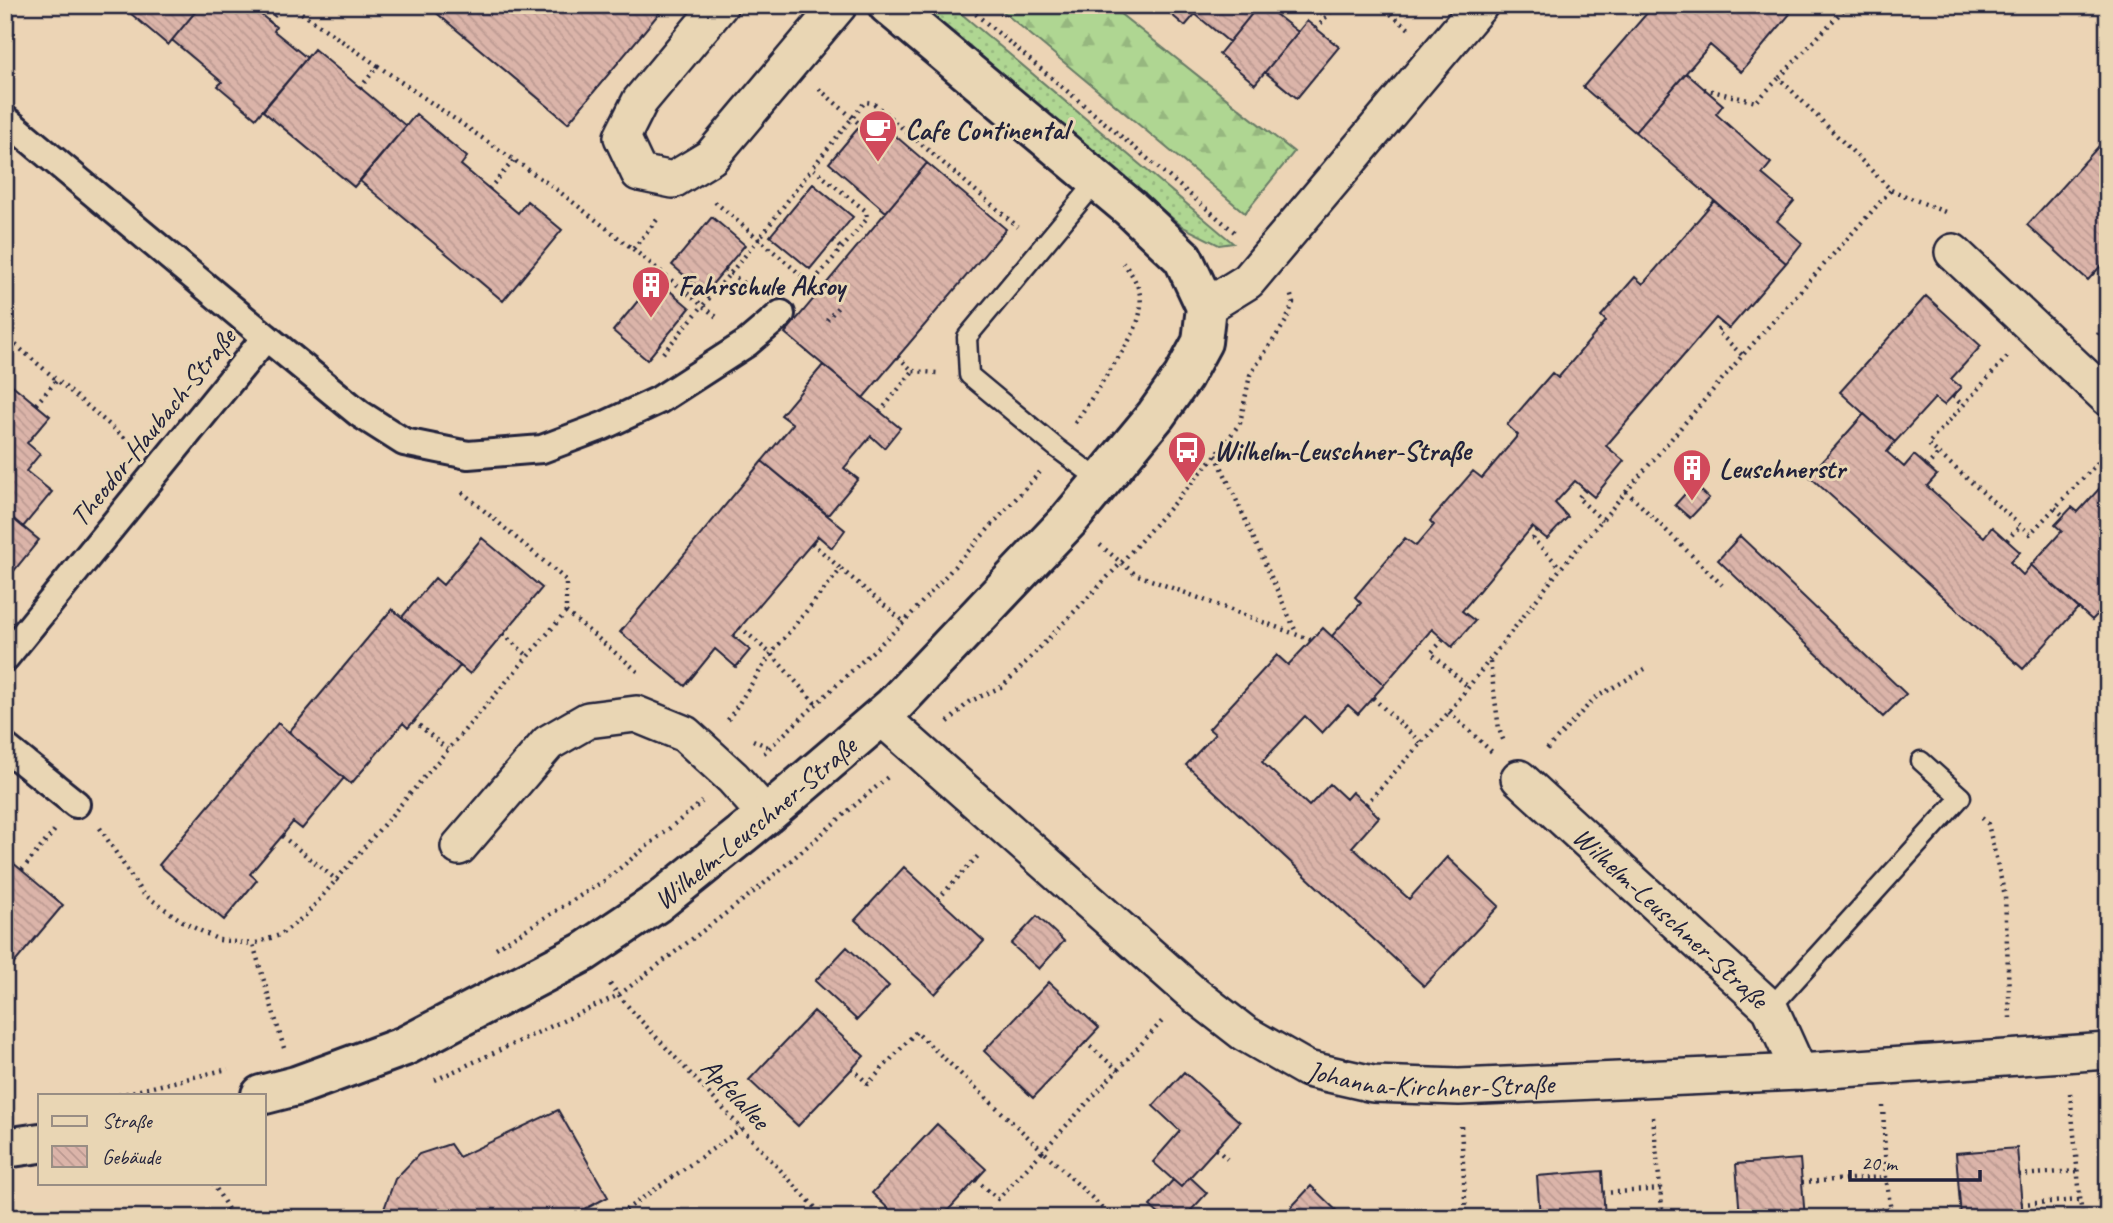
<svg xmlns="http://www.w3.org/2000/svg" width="2113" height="1223" viewBox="0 0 2113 1223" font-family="Caveat,sans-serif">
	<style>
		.grass { fill: url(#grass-dots); stroke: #687c66; stroke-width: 2 }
		.forest { fill: url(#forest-firs); stroke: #687c66; stroke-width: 2 }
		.building { fill: url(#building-back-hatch); stroke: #22223b; stroke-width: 2 }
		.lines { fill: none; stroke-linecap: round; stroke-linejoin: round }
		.service-casing { stroke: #22223b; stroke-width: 23 }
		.pedestrian-casing { stroke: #22223b; stroke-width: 32 }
		.minor-casing { stroke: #22223b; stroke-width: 40 }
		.tertiary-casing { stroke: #22223b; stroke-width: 44 }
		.path { stroke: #22223b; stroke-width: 4.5; stroke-dasharray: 2 5; stroke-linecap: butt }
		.service { stroke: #e9d6b4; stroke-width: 18 }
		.pedestrian { stroke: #e9d6b4; stroke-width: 26 }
		.minor { stroke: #e9d6b4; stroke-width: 35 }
		.tertiary { stroke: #e9d6b4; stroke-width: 38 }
		.labels { text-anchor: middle; stroke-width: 6; stroke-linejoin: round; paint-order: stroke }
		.poi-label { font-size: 28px; font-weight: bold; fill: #22223b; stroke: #e9d6b4; text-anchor: start }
		.street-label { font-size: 28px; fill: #22223b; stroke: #e9d6b4 }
	</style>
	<defs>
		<pattern id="grass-dots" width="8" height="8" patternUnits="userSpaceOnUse" patternTransform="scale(1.75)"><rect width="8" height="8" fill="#afd692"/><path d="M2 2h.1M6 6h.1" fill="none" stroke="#96b77f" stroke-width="1.8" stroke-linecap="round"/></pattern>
		<pattern id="forest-firs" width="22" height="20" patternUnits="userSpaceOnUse" patternTransform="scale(1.75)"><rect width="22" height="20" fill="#afd692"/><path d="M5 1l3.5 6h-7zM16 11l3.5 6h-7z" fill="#96b77f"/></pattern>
		<pattern id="building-back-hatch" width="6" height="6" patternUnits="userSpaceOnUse" patternTransform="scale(1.75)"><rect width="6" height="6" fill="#dbb4a9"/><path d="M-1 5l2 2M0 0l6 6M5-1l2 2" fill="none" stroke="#bc9a92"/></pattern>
	</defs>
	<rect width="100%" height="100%" fill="#ecd4b5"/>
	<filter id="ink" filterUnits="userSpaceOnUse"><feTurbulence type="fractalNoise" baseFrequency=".0143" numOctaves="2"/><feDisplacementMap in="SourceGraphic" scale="14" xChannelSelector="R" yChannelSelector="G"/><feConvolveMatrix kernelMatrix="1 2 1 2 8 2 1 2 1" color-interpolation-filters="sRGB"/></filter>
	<g filter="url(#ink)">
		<path class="grass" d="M918 5H951L1233 243 1219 245 1183 227Z"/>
		<path class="forest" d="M995 5H1109L1294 152 1245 213Z"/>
		<path class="building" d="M129 5H201L168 45 130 13 134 9Z
			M201 5H249L276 27 274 31 307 58 256 118 218 86 222 82 172 40Z
			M427 5H666L568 123Z
			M1160 5H1203L1185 26Z
			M1203 5H1259L1229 42 1195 14Z
			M1259 5H1264L1298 32 1255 84 1219 54Z
			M1654 5H1779L1790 14 1741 72 1710 45 1635 132 1583 87Z
			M1307 21 1339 47 1297 98 1265 72Z
			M314 49 406 126 354 187 263 111Z
			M1686 73 1723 105 1716 114 1771 163 1762 174 1794 201 1777 221 1802 243 1786 263 1635 132Z
			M416 114 467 157 461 165 518 213 527 201 562 230 503 301 360 181Z
			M870 114 927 163 886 212 829 163Z
			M2108 136V258L2088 280 2027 225Z
			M927 163 1006 229 863 398 785 333Z
			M813 184 853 217 810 269 770 236Z
			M1714 201 1786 263 1729 329 1716 318 1606 446 1624 461 1594 497 1575 481 1555 503 1568 517 1547 539 1532 527 1462 611 1475 621 1452 647 1432 629 1384 685 1332 636 1361 603 1355 597 1405 538 1416 546 1434 525 1430 521 1473 471 1482 478 1518 435 1507 425 1552 373 1558 378 1606 321 1601 316 1635 277 1643 284Z
			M712 217 745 245 705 293 672 265Z
			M656 279 690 308 647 360 613 331Z
			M1926 296 1981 346 1951 379 1961 387 1944 405 1935 398 1895 442 1840 392Z
			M823 365 900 428 884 448 871 436 844 468 858 479 828 515 762 461 793 424 781 415Z
			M5 379 50 416 27 443 40 454 26 471 52 492 23 527 5 512Z
			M1864 414 1895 442 1887 452 1904 467 1914 455 1937 475 1927 486 1984 537 1992 527 2020 552 2010 562 2023 575 2031 565 2078 608 2023 669 1809 476Z
			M762 461 845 530 832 548 818 536 733 636 750 650 736 667 715 649 685 686 620 632Z
			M2108 479V603L2092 620 2031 565 2062 531 2055 525 2072 507 2078 512Z
			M1694 484 1709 498 1690 518 1675 505Z
			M5 512 39 540 5 582Z
			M1740 536 1906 694 1883 717 1718 560Z
			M482 538 542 588 470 674 402 617 435 578 443 585Z
			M392 609 460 666 408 728 403 723 351 784 289 732Z
			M1323 628 1384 685 1358 714 1348 705 1322 733 1305 716 1262 762 1309 806 1330 784 1346 799 1352 792 1366 804 1379 817 1352 847 1409 899 1447 857 1499 906 1424 986 1186 765 1215 734 1209 729 1277 655 1288 665Z
			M278 723 344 778 302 829 293 822 282 836 250 874 257 880 224 920 159 865Z
			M12 862 63 905 7 972 5 971V870Z
			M904 867 984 941 935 994 855 920Z
			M1037 916 1064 941 1039 969 1011 944Z
			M847 947 889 986 857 1020 815 981Z
			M1049 982 1099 1028 1033 1098 984 1051Z
			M814 1011 864 1056 798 1126 749 1080Z
			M1184 1072 1240 1122 1181 1187 1153 1162 1180 1131 1153 1106Z
			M558 1110 608 1197 568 1218H394L384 1209 395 1179 419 1154 450 1144 459 1157Z
			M937 1124 986 1169 941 1218H898L872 1193Z
			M2017 1148 2023 1218H1961L1956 1153Z
			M1800 1159 1805 1218H1740L1736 1164Z
			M1602 1171 1605 1218H1540L1537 1176Z
			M1190 1177 1207 1193 1184 1218H1163L1150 1206 1173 1180 1181 1187Z
			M1311 1186 1344 1218H1281Z"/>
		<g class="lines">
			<g class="service-casing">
				<path id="service" d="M1097 181 967 337 969 375 1058 449 1101 481
					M1770 1008 1961 797 1921 761"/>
			</g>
			<g class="pedestrian-casing">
				<path id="pedestrian" d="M5 119 266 337 5 658
					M266 337 360 414 404 442 468 455 542 449 603 426 659 400 747 343 781 314
					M5 747 76 804"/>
			</g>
			<g class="minor-casing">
				<g id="minor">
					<path d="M720 5 640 101 622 137 639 173 673 180 711 157 839 5"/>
					<path d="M1953 252 2108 398"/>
					<path d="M1206 307 1248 281 1480 5"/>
					<path id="s1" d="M881 717 1190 991 1244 1033 1307 1069 1373 1084 1459 1087 1799 1072 2108 1051"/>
					<path id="s2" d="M1519 778 1770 1008 1799 1072"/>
					<path d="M459 847 548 743 588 720 636 714 685 734 733 778 766 815"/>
				</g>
			</g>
			<g class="tertiary-casing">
				<g id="tertiary">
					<path id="s3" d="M261 1095 296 1086 405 1046 584 952 657 903 766 815 892 707 1069 520 1156 415 1183 377 1202 342 1206 307 1183 258 1130 208 888 5"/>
					<path d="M5 1148 40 1143"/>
				</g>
			</g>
			<path class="path" d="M290 5 378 66
				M965 5 1238 235
				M1380 5 1409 29
				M1829 5 1839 14
				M1848 5 1779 78 1891 190 1945 212
				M1270 10 1274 5
				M269 22 283 5
				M1316 29 1336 5
				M360 88 378 66 556 189 633 249 660 216
				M819 89 861 125
				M1704 89 1756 102 1779 78
				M489 189 514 160
				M715 202 820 291
				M833 241 842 249
				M633 249 719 319
				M725 269 755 292
				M805 291 867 219 866 211 812 168 865 102 873 103 1018 227
				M827 320 838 307
				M1723 323 1717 331 1742 355
				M2098 335 2108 313
				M5 336 57 380
				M663 353 759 239 812 168
				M898 357 913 371 937 373
				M2007 357 1928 444 2030 534 2108 452
				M1953 396 1963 406
				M36 404 57 380 132 444
				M880 412 913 371
				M1075 423C1088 404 1100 385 1112 367 1136 331 1157 302 1123 263
				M1216 455 1296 632
				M1926 467 1939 453
				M1585 490 1578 498 1602 520
				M1626 491 1722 585
				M2055 508 2064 516
				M1537 531 1533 539 1561 568
				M2007 540 2020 526
				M812 543 841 569
				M1100 545 1135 574 1311 640
				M566 612 641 674
				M740 627 771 654 815 703
				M503 634 528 656
				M1443 640 1431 653 1468 687
				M1490 662 1499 729 1504 742
				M1373 698 1421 743
				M1449 712 1492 752
				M728 720 771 654 841 569 904 622
				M414 721 448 750
				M948 722 969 702 1003 686 1122 562 1216 455 1240 423 1250 375 1286 321 1293 303 1290 292
				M753 740 770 748
				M1547 749 1595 698 1645 669
				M764 753 904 622 1040 472
				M1366 804 1449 712 1561 568 1742 356 1891 190
				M1982 818 1988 824 2005 896 2010 1018
				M100 828 142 893 185 923 219 940 253 944
				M282 836 338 881
				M22 870 55 830
				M938 899 978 856
				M496 948 604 881 702 802
				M610 984 631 1010 825 1218
				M1085 1042 1118 1070
				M284 1048 253 944 280 935 306 915 566 612V580L462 492
				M852 1068 868 1084 916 1032 1043 1151 1165 1018
				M435 1080 619 995 760 887 890 775
				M2070 1093 2082 1218
				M119 1095 228 1069
				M1883 1106 1886 1177 1892 1218
				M1653 1117 1663 1218
				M1461 1126 1466 1218
				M1216 1149 1227 1159
				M2019 1175 2077 1171
				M976 1180 998 1199 1043 1151 1113 1218
				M1802 1182 1886 1177
				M213 1183 233 1218
				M1603 1193 1661 1189
				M2021 1204 2080 1200
				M1804 1216 1890 1209
				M614 1218 741 1129"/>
			<use href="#service" class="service"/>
			<use href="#pedestrian" class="pedestrian"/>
			<use href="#minor" class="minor"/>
			<use href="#tertiary" class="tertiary"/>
		</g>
	</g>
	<defs>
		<g id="cafe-pin" transform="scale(2.0125)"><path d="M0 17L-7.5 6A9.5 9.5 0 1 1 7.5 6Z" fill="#d1495b" stroke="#e9d6b4"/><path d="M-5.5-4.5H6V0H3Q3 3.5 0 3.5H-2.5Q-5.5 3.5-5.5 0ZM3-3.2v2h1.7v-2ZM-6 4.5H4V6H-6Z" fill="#fff"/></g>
		<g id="building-pin" transform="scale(2.0125)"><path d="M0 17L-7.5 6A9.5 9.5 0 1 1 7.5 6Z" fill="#d1495b" stroke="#e9d6b4"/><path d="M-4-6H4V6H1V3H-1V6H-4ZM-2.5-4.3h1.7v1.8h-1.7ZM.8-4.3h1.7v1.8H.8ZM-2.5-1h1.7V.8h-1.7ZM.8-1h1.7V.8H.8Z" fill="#fff"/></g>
		<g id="bus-pin" transform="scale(2.0125)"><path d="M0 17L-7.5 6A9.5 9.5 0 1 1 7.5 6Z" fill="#d1495b" stroke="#e9d6b4"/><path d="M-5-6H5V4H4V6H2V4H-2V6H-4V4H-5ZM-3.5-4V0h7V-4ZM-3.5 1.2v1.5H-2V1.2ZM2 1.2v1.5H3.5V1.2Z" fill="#fff"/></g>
	</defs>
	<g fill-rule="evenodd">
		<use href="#cafe-pin" x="878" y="129"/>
		<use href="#building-pin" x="651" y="285"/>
		<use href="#bus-pin" x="1187" y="450"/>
		<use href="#building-pin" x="1692" y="468"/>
	</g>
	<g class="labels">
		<g class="poi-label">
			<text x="905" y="139">Cafe Continental</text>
			<text x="678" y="295">Fahrschule Aksoy</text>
			<text x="1214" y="460">Wilhelm-Leuschner-Straße</text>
			<text x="1719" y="478">Leuschnerstr</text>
		</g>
		<g class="street-label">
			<text transform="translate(152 427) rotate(-51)" y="10">Theodor-Haubach-Straße</text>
			<text dy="10" stroke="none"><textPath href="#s3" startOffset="569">Wilhelm-Leuschner-Straße</textPath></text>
			<text dy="10" stroke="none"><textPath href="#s2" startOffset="206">Wilhelm-Leuschner-Straße</textPath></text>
			<text dy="10" stroke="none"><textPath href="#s1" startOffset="679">Johanna-Kirchner-Straße</textPath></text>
			<text transform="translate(736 1093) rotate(47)" y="10">Apfelallee</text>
		</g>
	</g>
	<rect width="2113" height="1223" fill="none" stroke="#e9d6b4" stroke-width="28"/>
	<rect x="14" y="14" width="2085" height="1195" fill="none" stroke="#22223b" stroke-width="2.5" filter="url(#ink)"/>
	<rect x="38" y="1094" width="228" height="91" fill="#e9d6b4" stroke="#998e84" stroke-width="2"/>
	<rect x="52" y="1116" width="35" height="10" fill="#e9d6b4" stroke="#998e84" stroke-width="2"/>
	<text x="102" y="1128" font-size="21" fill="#22223b">Straße</text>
	<rect x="52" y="1146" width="35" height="21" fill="url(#building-back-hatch)" stroke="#998e84" stroke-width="2"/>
	<text x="102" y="1164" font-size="21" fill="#22223b">Gebäude</text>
	<path d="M1850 1170v10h130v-10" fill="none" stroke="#22223b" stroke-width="3.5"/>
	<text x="1861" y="1170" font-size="21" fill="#22223b" stroke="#e9d6b4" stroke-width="5" paint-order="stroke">20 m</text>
</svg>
